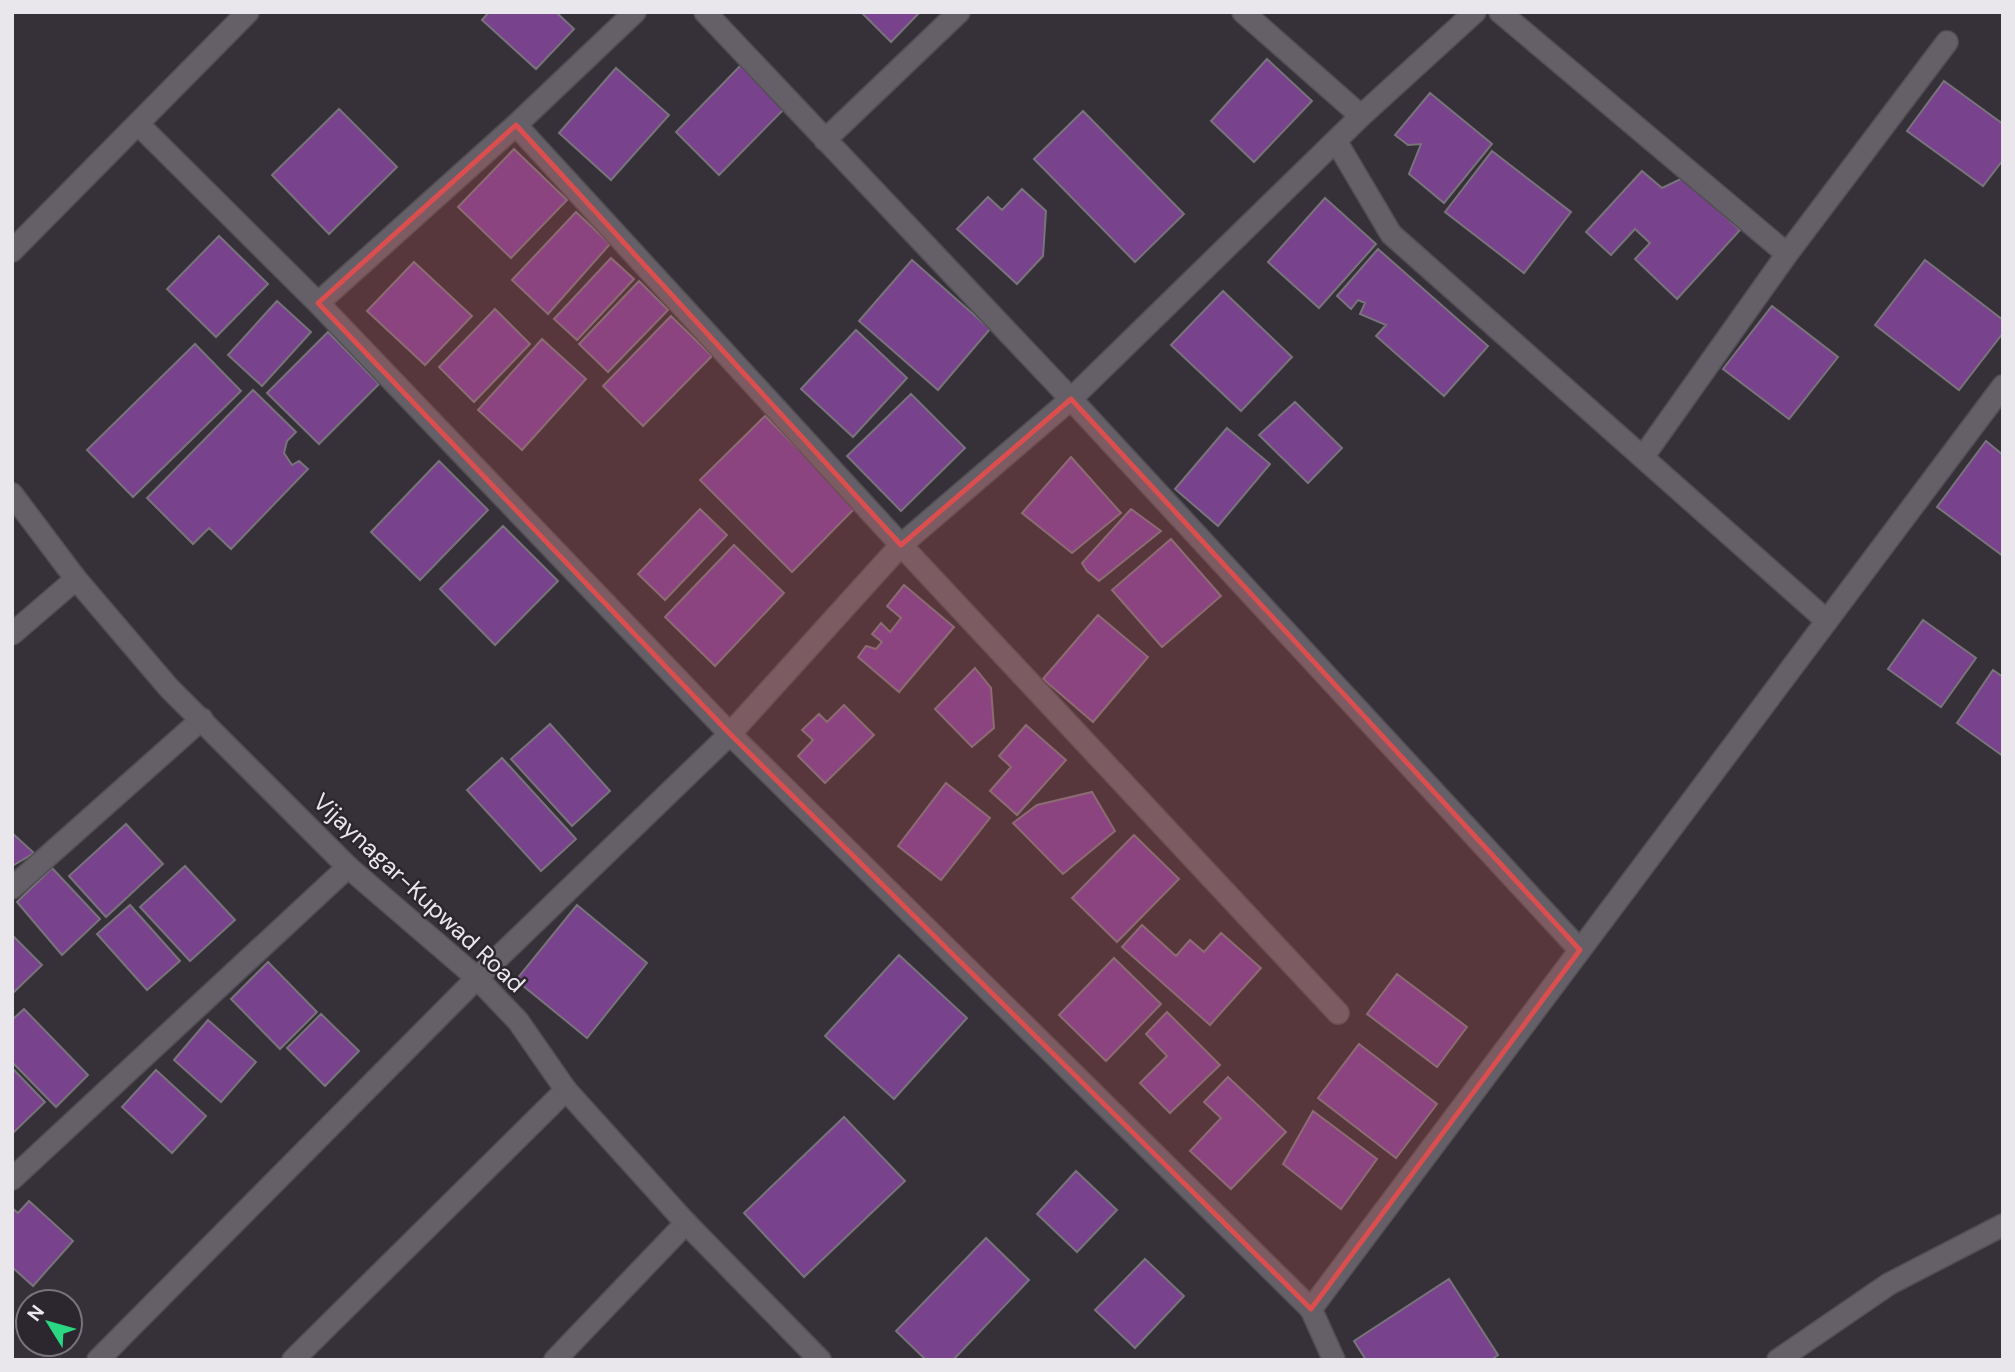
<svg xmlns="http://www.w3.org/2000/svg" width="2015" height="1372" viewBox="0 0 2015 1372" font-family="'DM Sans',sans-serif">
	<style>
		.building { fill: #78428c; stroke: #79737b; stroke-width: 2 }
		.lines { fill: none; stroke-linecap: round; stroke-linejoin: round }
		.minor-casing { stroke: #524f54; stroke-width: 24 }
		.tertiary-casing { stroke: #524f54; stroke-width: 24 }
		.minor { stroke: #655f67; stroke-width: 21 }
		.tertiary { stroke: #655f67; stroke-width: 21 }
		.marked { fill: #da4e4f; fill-opacity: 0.2; stroke: #da4e4f; stroke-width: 5; stroke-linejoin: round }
		.labels { text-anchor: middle; stroke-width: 5; stroke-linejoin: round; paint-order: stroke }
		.street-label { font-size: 24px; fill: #eae7ec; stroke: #2c272e }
	</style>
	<rect width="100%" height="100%" fill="#363138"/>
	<path class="building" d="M489 12H556L574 29 536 69 482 20Z
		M861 12H920L891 42Z
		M1267 59 1312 101 1254 162 1211 121Z
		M743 63 787 106 719 175 676 132Z
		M616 68 669 115 611 180 559 133Z
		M1944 81 2003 124V160L1983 186 1907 131Z
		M1430 93 1492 144 1444 203 1409 174 1421 144 1408 145 1395 135Z
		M339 109 397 167 329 234 272 175Z
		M1083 111 1184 214 1135 262 1034 159Z
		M514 149 567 200 511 258 458 207Z
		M1492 151 1571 212 1524 273 1445 212Z
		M1642 171 1662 188 1683 178 1740 230 1677 299 1635 259 1650 243 1635 229 1611 255 1586 232Z
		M1022 189 1046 211 1043 256 1017 284 957 229 988 197 1002 210Z
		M1325 198 1376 244 1319 308 1268 262Z
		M576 212 610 244 548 314 512 280Z
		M219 236 268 284 216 337 167 289Z
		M1378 249 1488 346 1444 396 1376 336 1386 325 1360 314 1365 303 1358 300 1351 309 1337 296Z
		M611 258 634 279 577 340 554 319Z
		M912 260 990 329 938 390 859 321Z
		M1925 260 2003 320V333L1959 390 1875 325Z
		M414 262 472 316 425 365 367 311Z
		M639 281 668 310 608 372 579 344Z
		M1223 291 1292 357 1241 411 1171 345Z
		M277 301 311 332 262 386 228 355Z
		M1772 306 1838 357 1789 419 1723 369Z
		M495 309 530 344 474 402 439 367Z
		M671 316 712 356 643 426 603 386Z
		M856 330 907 378 853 437 801 389Z
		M328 332 379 384 319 444 267 393Z
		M542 339 586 379 522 450 478 410Z
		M195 344 241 391 133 497 87 450Z
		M253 390 296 432 287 441 284 453 292 465 299 461 308 469 231 549 209 528 193 544 147 498Z
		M911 394 965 448 901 511 847 456Z
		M1295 402 1342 448 1308 483 1259 435Z
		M765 416 856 507 792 572 700 480Z
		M1227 428 1270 464 1218 526 1175 489Z
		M1986 441 2003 455V556L1937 507Z
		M1071 457 1121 513 1072 553 1022 513Z
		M439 461 488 510 420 580 371 532Z
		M700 509 727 535 665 600 638 574Z
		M1131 509 1161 531 1099 581 1087 571 1082 563Z
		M503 526 558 581 495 645 440 589Z
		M1171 539 1221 596 1162 647 1112 590Z
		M734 545 784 593 715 666 665 617Z
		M904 585 954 627 899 692 858 657 866 646 876 649 882 642 872 634 881 623 890 632 901 618 887 606Z
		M1098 615 1148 657 1093 722 1043 679Z
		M1923 620 1976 658 1941 707 1888 669Z
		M975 668 991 688 994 728 972 747 935 709Z
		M1993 670 2003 677V756L1957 723Z
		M844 705 874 735 825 783 798 756 813 740 802 730 819 714 827 722Z
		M550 724 610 791 572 826 511 759Z
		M1026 725 1066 760 1017 815 990 791 1011 767 999 756Z
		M502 758 576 839 541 871 467 790Z
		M946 783 990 818 941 880 898 846Z
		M1092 792 1115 831 1063 874 1013 823 1037 805Z
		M126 824 163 864 106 917 69 876Z
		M12 833 34 853 12 866Z
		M1134 835 1179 879 1117 942 1072 898Z
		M185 866 235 920 190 961 140 907Z
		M52 868 100 919 62 955 17 902Z
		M130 905 180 961 147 990 97 934Z
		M577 905 647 963 587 1038 516 980Z
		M1142 925 1176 956 1190 940 1204 952 1221 933 1261 968 1210 1025 1122 947Z
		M12 935 42 965 14 992 12 990Z
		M899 955 967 1018 894 1099 825 1036Z
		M1114 958 1161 1004 1106 1061 1059 1015Z
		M268 962 317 1012 280 1049 231 999Z
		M1397 974 1467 1027 1437 1067 1367 1014Z
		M24 1009 88 1075 56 1107 12 1062V1020Z
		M1167 1012 1220 1065 1170 1113 1140 1083 1167 1056 1146 1034Z
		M321 1014 359 1051 325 1086 287 1048Z
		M208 1020 256 1062 221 1102 174 1060Z
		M1359 1044 1437 1104 1396 1158 1318 1098Z
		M12 1068 45 1102 12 1134Z
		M156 1070 206 1116 172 1153 122 1107Z
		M1228 1077 1286 1132 1231 1189 1190 1151 1221 1118 1204 1102Z
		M1313 1111 1377 1159 1341 1209 1283 1164Z
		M844 1117 905 1181 804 1277 744 1213Z
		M1076 1171 1117 1210 1077 1252 1037 1214Z
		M29 1201 73 1241 33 1286 12 1267V1208L18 1213Z
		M986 1238 1029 1280 953 1360H926L896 1331Z
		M1145 1259 1184 1296 1135 1348 1095 1310Z
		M1449 1279 1498 1355 1491 1360H1366L1354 1341Z"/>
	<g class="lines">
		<g class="minor-casing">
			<path id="minor" d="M705 12 1071 399 1580 950
				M1500 12 1787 254 1947 42
				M1361 116 1475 12
				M138 124 318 303 730 734 901 545 1071 399 1361 116 1243 12
				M516 125 901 545 1338 1013
				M825 140 959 12
				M1336 141 1391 234 1827 621
				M12 251 248 12
				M318 303 516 125 635 12
				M1643 457 1787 254
				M12 634 76 579
				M12 888 202 719
				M12 1179 348 867
				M1311 1309 2003 386
				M98 1360 477 978 730 734 1311 1309 1334 1360
				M293 1360 566 1090
				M555 1360 686 1223
				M1778 1360 1889 1284 2003 1225"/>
		</g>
		<g class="tertiary-casing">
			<path id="tertiary" d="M12 494 76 579 169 688 348 867 477 978 518 1021 566 1090 686 1223 820 1360"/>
		</g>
		<use href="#minor" class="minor"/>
		<use href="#tertiary" class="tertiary"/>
	</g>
	<path class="marked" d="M516 125 901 545 1071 399 1580 950 1311 1309 730 734 318 303Z"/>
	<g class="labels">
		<g class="street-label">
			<text transform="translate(419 893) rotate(43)" y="8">Vijaynagar-Kupwad Road</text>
		</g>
	</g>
	<rect width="2015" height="1372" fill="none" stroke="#eae7ec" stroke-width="28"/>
	<g transform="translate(49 1323) rotate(307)"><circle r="33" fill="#2c272e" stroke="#78747a" stroke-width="2"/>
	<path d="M0-5L12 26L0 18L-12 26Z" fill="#2ad884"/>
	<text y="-10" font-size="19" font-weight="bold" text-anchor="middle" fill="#eae7ec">N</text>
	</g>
</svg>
